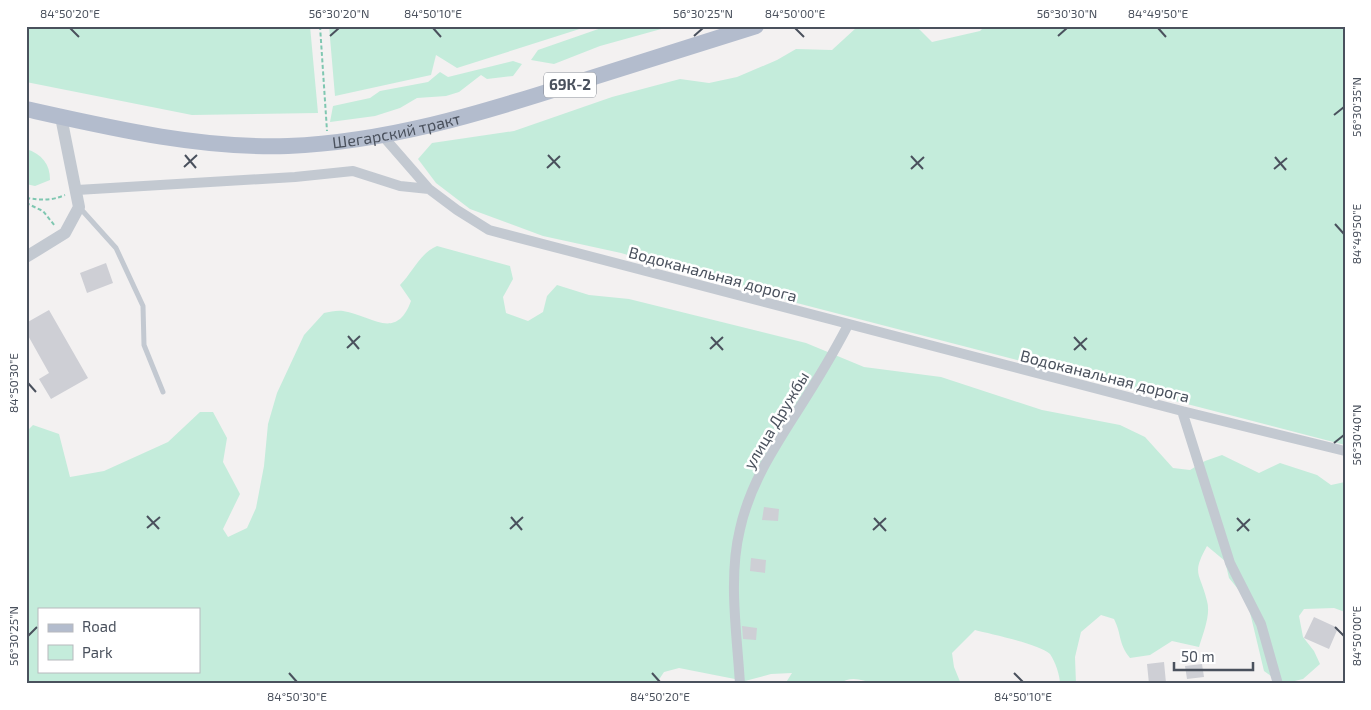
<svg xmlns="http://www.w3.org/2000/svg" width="1371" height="710" viewBox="0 0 1371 710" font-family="'Exo 2',sans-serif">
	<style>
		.green { fill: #c4ecdb; fill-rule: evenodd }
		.building { fill: #cecfd5 }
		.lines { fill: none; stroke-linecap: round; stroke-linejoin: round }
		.path { stroke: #7fc7b1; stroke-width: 2; stroke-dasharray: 4 2.5; stroke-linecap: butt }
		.service { stroke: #c3c9d1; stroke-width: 5 }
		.minor { stroke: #c3c9d1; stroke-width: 10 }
		.tertiary { stroke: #c3c9d1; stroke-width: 12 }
		.primary { stroke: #b3bccd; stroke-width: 16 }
		.ticks { fill: none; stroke: #4a515d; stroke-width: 2 }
		.labels { text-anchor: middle; stroke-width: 5; stroke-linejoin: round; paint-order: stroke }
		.shield { fill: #fff; stroke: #80858e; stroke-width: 1 }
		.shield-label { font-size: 15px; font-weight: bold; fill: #4a515d }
		.street-label { font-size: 16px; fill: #4a515d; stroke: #fff }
		.neatline { fill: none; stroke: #4a515d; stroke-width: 2 }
		.ticks-label { font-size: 12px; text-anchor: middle; fill: #4a515d }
	</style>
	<rect width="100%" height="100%" fill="#f3f1f1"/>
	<path class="green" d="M26 26H310L318 113 192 115 26 82Z
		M329 26H589L457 68 436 55 431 75 335 96Z
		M607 26H672L600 46 554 64 531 60 538 50Z
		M861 26H916L932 42 980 31 985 26H1345V445L762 294 621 253 543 236 470 209 436 183 418 159 432 143 514 131 612 97 680 79 709 83 737 77 777 60 796 49 832 50 856 28Z
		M513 61 522 64 513 76 487 79 481 75 459 92 446 96 417 98 400 108 375 116 330 122 333 106 370 98 380 91 428 82 440 72 448 77Z
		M26 149C42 154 50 164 50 180L35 186 26 184Z
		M437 246 510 266 513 279 503 297 506 313 528 321 543 312 547 296 557 285 589 295 629 299 806 343 864 367 941 377 1042 410 1120 425 1145 437 1173 468 1190 470 1205 461 1222 455 1259 473 1280 463 1317 475 1331 485 1345 482V612L1334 608 1304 609 1299 616 1303 637 1314 651 1320 664 1303 679 1282 684 1264 671 1247 600 1229 578 1225 561 1207 546C1191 575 1200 572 1207 601 1211 615 1203 633 1199 647L1172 641 1150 655 1130 658C1118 643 1122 635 1114 619L1101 615 1081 632 1075 657 1076 684H1060C1060 675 1055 661 1050 654 1040 644 990 634 975 630L952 653 954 667 961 684H873C862 679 849 676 839 684H785L792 673 771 674 745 681 679 668 664 672 656 684H26V432L33 425 59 434 70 477 104 471 168 442 200 412H213L227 438 223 462 240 494 223 529 228 537 247 528 256 508 264 466 268 424 277 393 304 335 324 313C330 312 337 310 343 311 371 315 396 342 411 301L400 285C413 272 420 253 437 246ZM39 609H199V671H39Z"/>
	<path class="building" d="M106 263 113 283 87 293 80 273Z
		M49 310 88 378 51 399 39 379 49 373 26 332V323Z
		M764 507 779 509 778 521 762 520Z
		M751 558 766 560 765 573 750 571Z
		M1314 617 1338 628 1329 649 1304 638Z
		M742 626 757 628 756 640 743 639Z
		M1164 662 1166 683 1149 684 1147 664Z
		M1202 664 1204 677 1187 679 1185 666Z"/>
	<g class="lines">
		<path class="path" d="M320 26 327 131
			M26 198C41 200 51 201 65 195
			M26 203 43 211 55 226"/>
		<path class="service" d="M80 208 116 248 143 306 144 345 163 392"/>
		<path class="minor" d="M382 135 429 189
			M77 190 295 177 353 171 400 186 429 189 457 210 489 230 1182 411 1345 451
			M1182 411 1230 563 1261 624 1278 684
			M740 684C737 634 728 578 740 529 750 484 774 448 798 410 816 382 833 354 848 325"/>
		<path class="tertiary" d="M26 257 65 233 79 207 61 117"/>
		<path class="primary" id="s1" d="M26 109C111 128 201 149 288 146 386 142 479 114 572 84 633 65 694 46 756 26"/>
	</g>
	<path class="ticks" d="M70 28 79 37M433 28 441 37M795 28 804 37M1158 28 1166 37M330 36 339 28M694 36 703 28M1058 36 1067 28M1334 115 1344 107M185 155 196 168M548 155 560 168M911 156 923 169M1275 157 1286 170M184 167 197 155M547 168 560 156M911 169 924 157M1274 169 1287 158M1335 224 1344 234M348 336 359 349M711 337 723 350M1074 337 1086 350M347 348 360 336M710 349 723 337M1074 350 1087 338M28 383 36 392M1334 443 1344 435M147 516 159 529M511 517 522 530M874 518 886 531M1237 518 1249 531M147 528 160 517M510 529 523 517M873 530 886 518M1237 531 1250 519M1335 627 1344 636M28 636 37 627M289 673 297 682M652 673 660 682M1014 673 1023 682"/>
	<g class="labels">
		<rect class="shield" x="544" y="72.5" width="52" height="25" rx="4"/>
		<g class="shield-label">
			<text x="570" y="90">69К-2</text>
		</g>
		<g class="street-label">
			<text dy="6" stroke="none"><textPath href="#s1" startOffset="375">Шегарский тракт</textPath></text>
			<text transform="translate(713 274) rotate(15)" y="6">Водоканальная дорога</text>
			<text transform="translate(1105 376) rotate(14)" y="6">Водоканальная дорога</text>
			<text transform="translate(776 420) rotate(-59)" y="6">улица Дружбы</text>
		</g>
	</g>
	<rect width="1371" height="710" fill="none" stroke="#ffffff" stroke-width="55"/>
	<rect x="38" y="608" width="162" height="65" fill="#ffffff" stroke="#b7b9be"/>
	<rect x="48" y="624" width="25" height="8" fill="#b3bccd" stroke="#b7b9be"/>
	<text x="82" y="632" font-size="15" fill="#4a515d">Road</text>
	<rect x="48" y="645" width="25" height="15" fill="#c4ecdb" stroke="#b7b9be"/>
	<text x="82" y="658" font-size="15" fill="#4a515d">Park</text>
	<path d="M1174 662v8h79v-8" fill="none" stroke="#4a515d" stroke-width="2.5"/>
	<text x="1181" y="662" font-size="15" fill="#4a515d" stroke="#ffffff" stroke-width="4" paint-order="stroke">50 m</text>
	<rect x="28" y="28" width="1316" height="654" class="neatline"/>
	<g class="ticks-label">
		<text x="70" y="18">84°50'20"E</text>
		<text x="339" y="18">56°30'20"N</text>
		<text x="433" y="18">84°50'10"E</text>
		<text x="703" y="18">56°30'25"N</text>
		<text x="795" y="18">84°50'00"E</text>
		<text x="1067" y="18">56°30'30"N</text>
		<text x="1158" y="18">84°49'50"E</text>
		<text transform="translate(1357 107) rotate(-90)" y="4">56°30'35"N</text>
		<text transform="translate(1357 234) rotate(-90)" y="4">84°49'50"E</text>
		<text transform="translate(14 383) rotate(-90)" y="4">84°50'30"E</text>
		<text transform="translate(1357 435) rotate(-90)" y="4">56°30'40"N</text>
		<text transform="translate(14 636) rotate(-90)" y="4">56°30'25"N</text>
		<text transform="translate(1357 636) rotate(-90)" y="4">84°50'00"E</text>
		<text x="297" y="701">84°50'30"E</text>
		<text x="660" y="701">84°50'20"E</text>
		<text x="1023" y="701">84°50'10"E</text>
	</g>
</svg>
